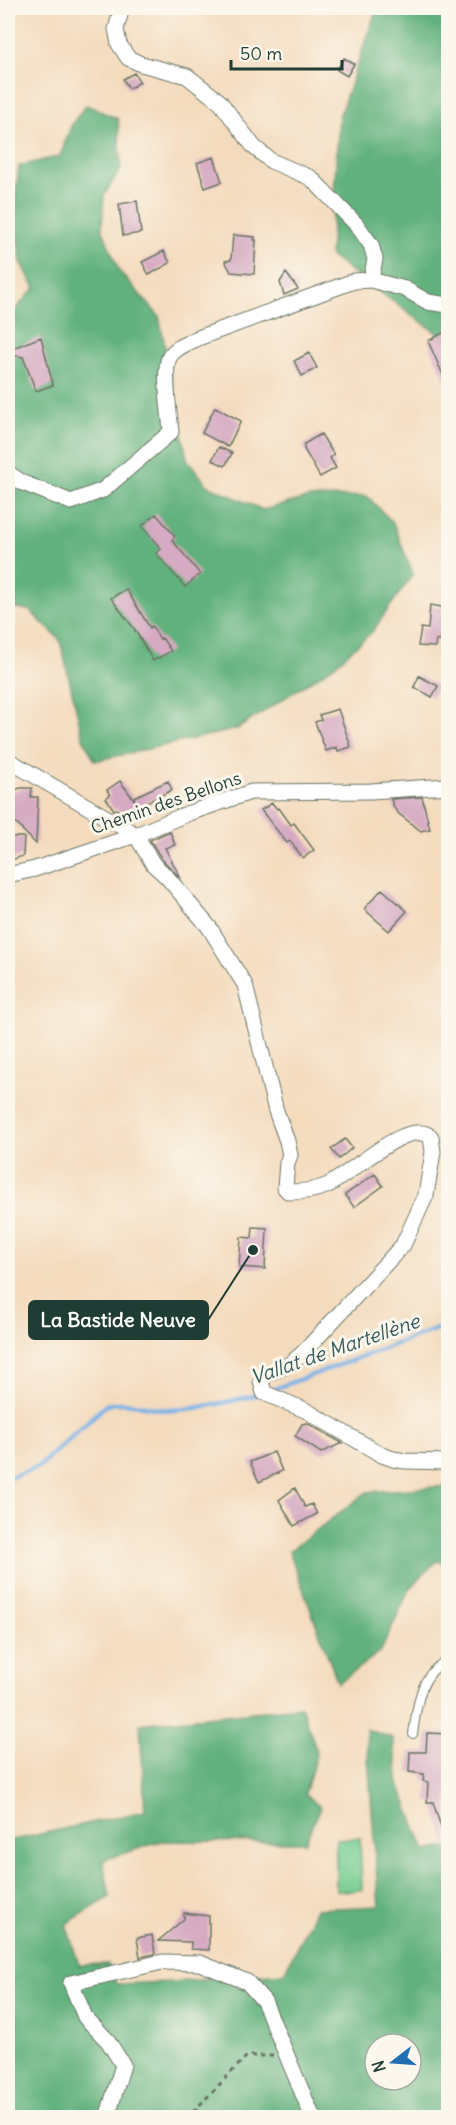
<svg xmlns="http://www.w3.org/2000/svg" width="456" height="2125" viewBox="0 0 456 2125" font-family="Delius,sans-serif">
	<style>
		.green { fill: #77ce93; stroke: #4b8664; stroke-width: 1.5 }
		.forest { fill: #61b17d; stroke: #407758; stroke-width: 1.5; fill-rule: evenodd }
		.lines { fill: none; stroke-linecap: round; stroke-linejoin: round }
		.stream { stroke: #76b1e7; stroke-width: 4.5 }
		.building { fill: #d6aac2 }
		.service-casing { stroke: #6a7464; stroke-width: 10 }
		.minor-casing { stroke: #6a7464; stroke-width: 17 }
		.path { stroke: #6a7464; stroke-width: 3; stroke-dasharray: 4.5 4.5; stroke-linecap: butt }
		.service { stroke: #fff; stroke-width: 8 }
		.minor { stroke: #fff; stroke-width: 15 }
		.labels { text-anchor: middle; stroke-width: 6; stroke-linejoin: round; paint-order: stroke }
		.street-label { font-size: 18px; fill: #1f3d34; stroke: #fbf7ec }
		.water-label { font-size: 20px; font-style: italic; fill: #355a61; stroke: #fbf7ec }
		.leader { fill: none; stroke: #1f3d34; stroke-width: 2 }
		.callout-dot { fill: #1f3d34; stroke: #fbf7ec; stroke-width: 2 }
		.callout { fill: #1f3d34; stroke: #1f3d34; stroke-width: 2 }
		.callout-label { font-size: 20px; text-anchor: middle; font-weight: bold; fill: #fff }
	</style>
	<rect width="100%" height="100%" fill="#fbf7ec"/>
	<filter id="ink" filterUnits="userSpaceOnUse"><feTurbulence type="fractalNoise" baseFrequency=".0167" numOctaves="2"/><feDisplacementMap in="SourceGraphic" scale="12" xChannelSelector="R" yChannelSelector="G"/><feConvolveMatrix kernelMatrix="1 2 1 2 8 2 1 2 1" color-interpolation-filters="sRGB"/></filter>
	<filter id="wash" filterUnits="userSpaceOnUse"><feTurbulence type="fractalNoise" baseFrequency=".008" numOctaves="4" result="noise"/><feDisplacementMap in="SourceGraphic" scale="24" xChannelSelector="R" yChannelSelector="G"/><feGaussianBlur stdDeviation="1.35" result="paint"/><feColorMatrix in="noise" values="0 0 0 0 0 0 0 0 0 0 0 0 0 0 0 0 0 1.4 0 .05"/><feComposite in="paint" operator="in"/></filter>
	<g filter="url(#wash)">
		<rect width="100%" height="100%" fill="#f4dbbe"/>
		<path class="green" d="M360 1838 362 1890 336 1891V1839Z"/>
		<path class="forest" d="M377 8H448V341L330 256 339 117Z
			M86 105 118 119 121 169 104 195 102 228 119 271 159 316 187 459 207 485 263 510 308 498 367 496 393 523 413 574 372 632 334 666 237 729 95 761 83 738 60 640 29 610 8 607V315L11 314 35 288 21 262 14 212 19 166 60 156 72 124Z
			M448 1486V1563L436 1561 409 1590 381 1651 338 1683 289 1551 367 1492Z
			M301 1707 317 1751 305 1794 320 1807 305 1842 162 1841 103 1860 110 1897 66 1924 79 1965 108 1964 116 1984 172 1982 284 1973 316 1909 379 1906 366 1729 393 1738 399 1784 425 1851 448 1847V2117H8V1841L145 1811 140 1724ZM375 2044H411V2080H375Z"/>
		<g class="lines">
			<path class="stream" d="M271 1390 448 1325
				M8 1478 38 1467 106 1405C133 1398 149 1411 174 1410 204 1408 232 1401 261 1394"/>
		</g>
		<g id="blocks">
			<path class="building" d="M344 58 354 64 347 76 337 70Z
				M134 73 140 82 129 89 123 79Z
				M214 157 222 182 205 188 197 163Z
				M137 201 141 233 123 236 119 204Z
				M233 235 255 237 254 240H256L254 274 231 272 225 261 231 260Z
				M164 251 170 263 149 275 142 262Z
				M286 273 298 289 284 295 280 282Z
				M448 330V386L428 341Z
				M41 337 53 385 36 391 23 357 8 354V350Z
				M309 353 317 368 302 376 294 361Z
				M215 407 241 421 228 447 202 433Z
				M321 434 334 455 330 458 336 468 320 477 304 449V444Z
				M219 447 232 453 225 466 212 460Z
				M156 514 175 536 172 540 200 574 185 587 156 553 161 549 142 526Z
				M126 589 150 628 152 626 160 639 162 638 171 651 153 661 135 630 111 598Z
				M430 605 447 608 448 633 443 632 442 641 436 640 435 647 418 646 421 628 428 629Z
				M419 676 438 686 432 697 414 687Z
				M338 709 351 747 338 751 337 747 326 751 315 722 321 720 319 715Z
				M120 781 135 801 134 797 168 781 172 790 122 815 117 809 114 810 106 798 110 795 107 790Z
				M20 788H32L31 797H38L36 844 8 815V793Z
				M422 797 430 829 421 831 399 814 394 808 391 799Z
				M272 803 277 809 279 808 291 825 294 823 314 850 303 858 290 841 287 843 261 810Z
				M170 831 175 845 165 848 181 879 161 858 150 840Z
				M8 837H24L23 856 8 861Z
				M382 889 407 911 389 931 364 909Z
				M345 1139 352 1148 339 1159 331 1149Z
				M375 1174 383 1186 354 1207 345 1195Z
				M253 1227 267 1228 265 1269 239 1267 241 1237 252 1238Z
				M307 1423 342 1443 321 1453 295 1436 302 1424Z
				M274 1452 282 1471 259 1482 250 1462Z
				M295 1488 305 1507 312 1504 317 1514 294 1526 279 1500Z
				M427 1733 448 1734V1843H446L433 1802H427L428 1782 423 1781 424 1774 409 1772 410 1752H426Z
				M184 1913 209 1916V1950L191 1949V1942L158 1941 184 1919Z
				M152 1935 155 1954 140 1957 137 1938Z"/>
		</g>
	</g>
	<g filter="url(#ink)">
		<use href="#blocks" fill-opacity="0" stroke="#6a7464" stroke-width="1.5"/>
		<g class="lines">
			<g class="service-casing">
				<path id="service" d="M413 1734C417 1706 419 1673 448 1660"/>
			</g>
			<g class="minor-casing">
				<path id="minor" d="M122 8 116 29 119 44 128 58 141 64 187 76 220 102 254 147 271 161 311 178 357 225 371 245 375 259 371 280
					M8 473 23 483 71 502 103 490 171 432C170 416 162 368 170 356 177 346 189 343 198 338L354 281 371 280 405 289 428 302 448 305
					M8 760 136 835 153 864 167 877 209 927 245 985 276 1111 287 1141 290 1155 287 1163 285 1188 289 1192C302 1192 314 1191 326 1186 351 1175 407 1117 431 1137L433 1152 426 1195 403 1245 303 1353 290 1364 267 1374 261 1381 264 1393 305 1410 382 1455 393 1459 405 1461 448 1462
					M8 875 35 869 136 835 189 813 251 792 371 791 448 786
					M107 2118 123 2065 108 2041 85 2017 71 1983 162 1962 200 1963 247 1982 264 2001 313 2118"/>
			</g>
			<path class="path" d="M187 2118 247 2056H273"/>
			<use href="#service" class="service"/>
			<use href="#minor" class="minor"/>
		</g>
	</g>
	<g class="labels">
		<g class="street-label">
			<text transform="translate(166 803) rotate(-19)" y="6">Chemin des Bellons</text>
		</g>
		<g class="water-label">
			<text transform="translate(335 1349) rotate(-19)" y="7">Vallat de Martellène</text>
		</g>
	</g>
	<path class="leader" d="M253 1250L208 1320"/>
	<circle class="callout-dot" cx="253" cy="1250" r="6"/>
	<rect class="callout" x="29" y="1301" width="179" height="38" rx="6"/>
	<g class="callout-label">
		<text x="118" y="1327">La Bastide Neuve</text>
	</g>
	<rect width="456" height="2125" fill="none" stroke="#fbf7ec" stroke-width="30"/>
	<g transform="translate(393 2062) rotate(253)"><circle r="28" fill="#fbf7ec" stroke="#a3ada2" stroke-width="1.5"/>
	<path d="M0-4.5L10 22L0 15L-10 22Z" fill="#1f6fb2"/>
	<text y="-9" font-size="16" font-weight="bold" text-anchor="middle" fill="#1f3d34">N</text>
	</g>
	<path d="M231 60v9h111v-9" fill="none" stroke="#1f3d34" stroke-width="3"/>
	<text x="240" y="60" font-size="18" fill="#1f3d34" stroke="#fbf7ec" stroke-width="4.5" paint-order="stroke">50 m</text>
</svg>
